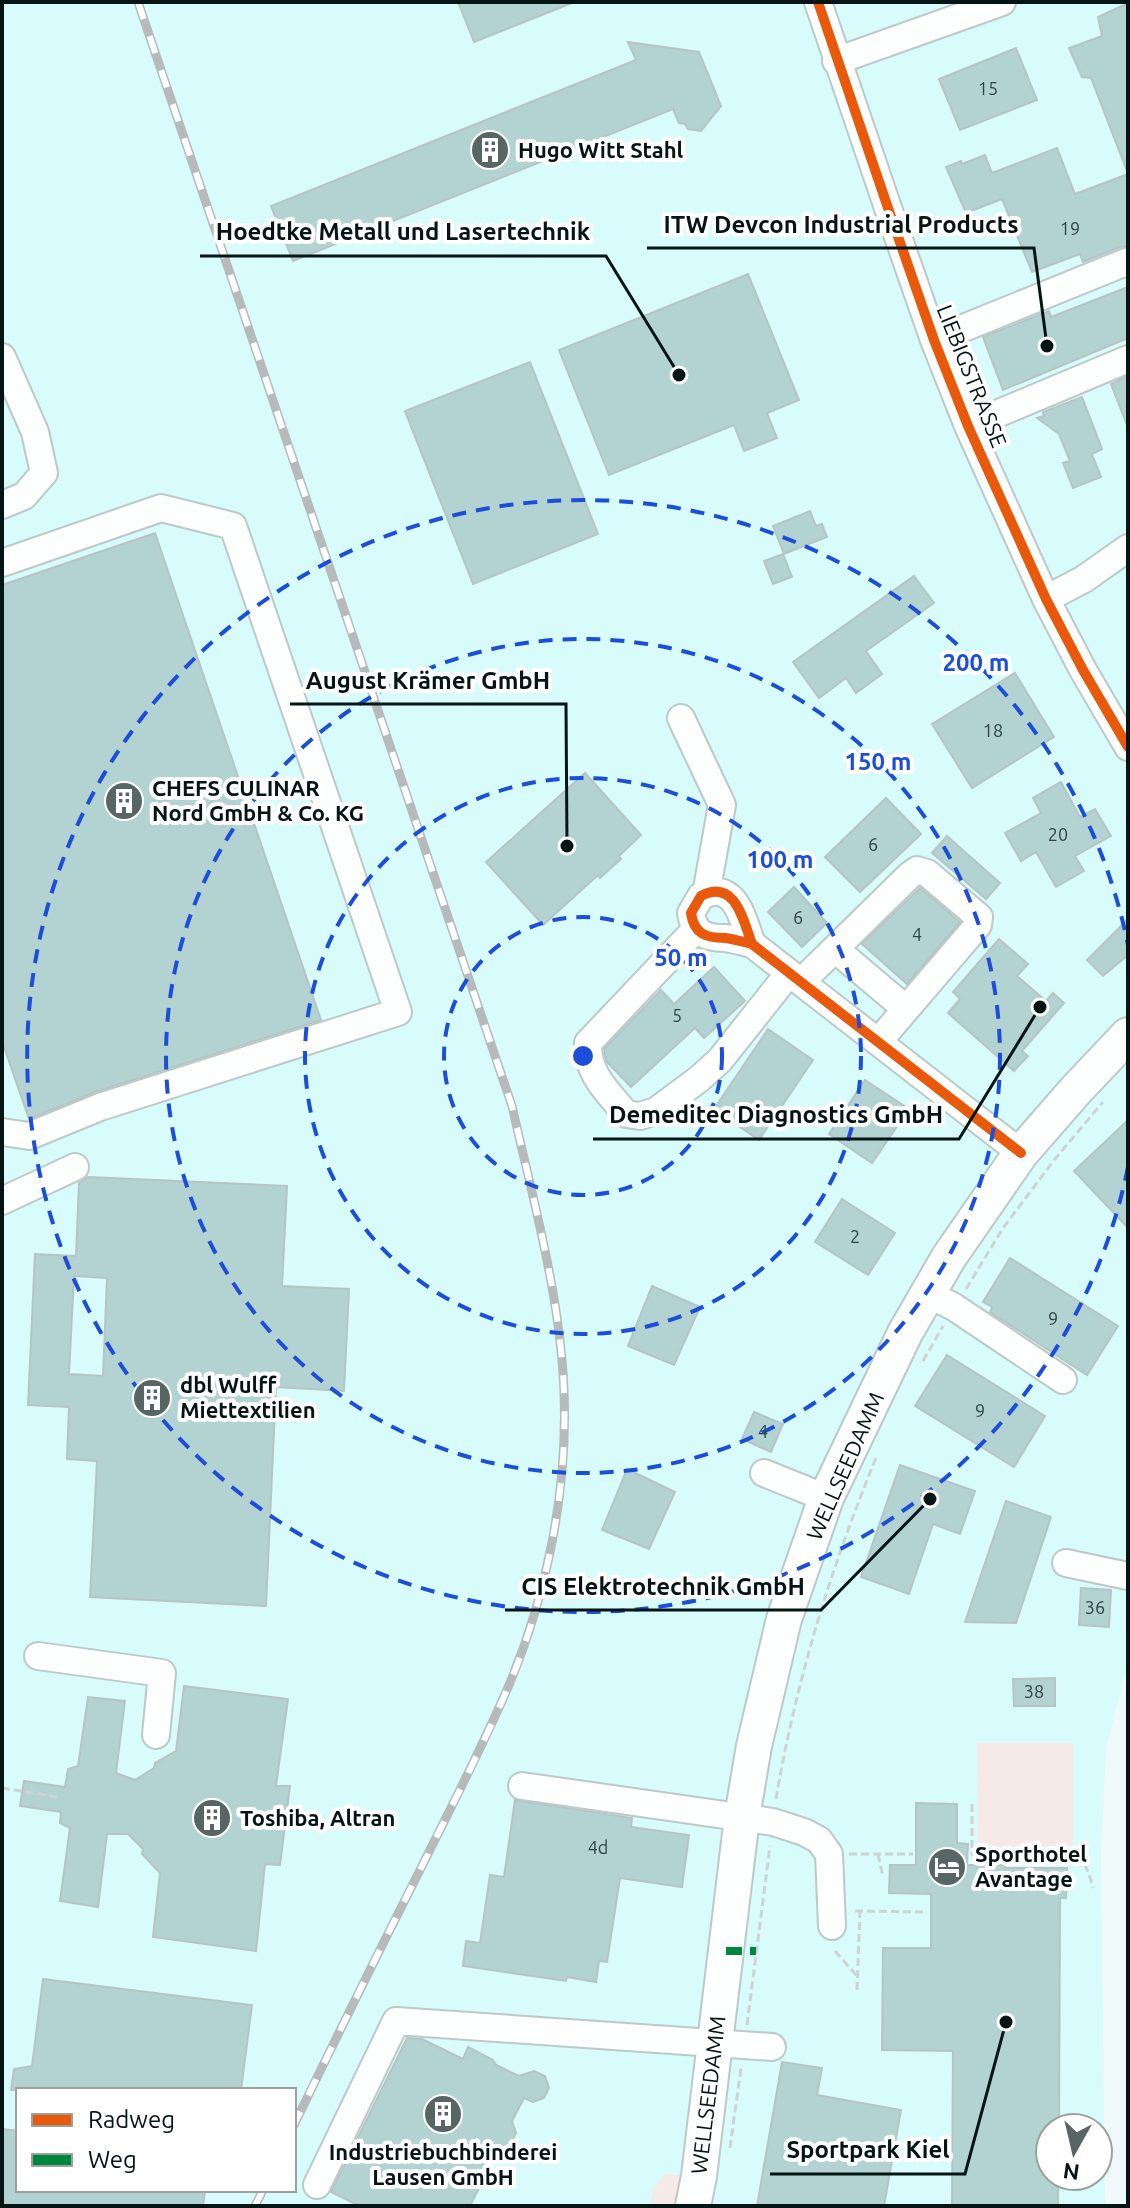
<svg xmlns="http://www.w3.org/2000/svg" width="1130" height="2208" viewBox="0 0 1130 2208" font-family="Ubuntu,sans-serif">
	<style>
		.built { fill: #d8fbfc; fill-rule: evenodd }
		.green { fill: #f5eae6 }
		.building { fill: #b3d2d2; stroke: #b7c4c4; stroke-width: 2; fill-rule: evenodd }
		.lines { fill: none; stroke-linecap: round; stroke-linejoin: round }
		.minor-casing { stroke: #bcc9c9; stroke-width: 30 }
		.major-casing { stroke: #bcc9c9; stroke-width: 38 }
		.path { stroke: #cfd3d3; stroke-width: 3; stroke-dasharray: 8 4; stroke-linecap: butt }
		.minor { stroke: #fdfefe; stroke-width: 26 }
		.major { stroke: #fdfefe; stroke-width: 34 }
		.rail-casing { stroke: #b7baba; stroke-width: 9 }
		.rail { stroke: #fff; stroke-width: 6; stroke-dasharray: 18; stroke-linecap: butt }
		.quiet { stroke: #00873e; stroke-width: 8; stroke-dasharray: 16 8; stroke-linecap: butt }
		.cycleway-casing { stroke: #fff; stroke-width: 15 }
		.cycleway { stroke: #e8590c; stroke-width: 10 }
		.ring { fill: none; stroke: #1d4ed8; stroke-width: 4; stroke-dasharray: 14 10 }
		.labels { text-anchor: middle; stroke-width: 8; stroke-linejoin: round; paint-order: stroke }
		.number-label { font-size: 18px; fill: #304444 }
		.poi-label { font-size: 22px; font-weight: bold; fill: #051515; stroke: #fff; text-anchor: start }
		.street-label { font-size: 22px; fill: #051515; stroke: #fff }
		.centre { fill: #1d4ed8; stroke: #fff; stroke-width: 4 }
		.ring-label { font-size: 24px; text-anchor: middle; font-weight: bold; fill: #1d4ed8; stroke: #fff; stroke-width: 8; stroke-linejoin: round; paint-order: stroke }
		.leader { fill: none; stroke: #051515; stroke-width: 3 }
		.callout-dot { fill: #051515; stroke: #fff; stroke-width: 3 }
		.callout-label { font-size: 24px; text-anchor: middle; font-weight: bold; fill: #051515; stroke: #fff; stroke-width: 8; stroke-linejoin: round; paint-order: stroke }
	</style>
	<rect width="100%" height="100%" fill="#f0f9f9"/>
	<path class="built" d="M2 2H1128V1660L1106 1749 1101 1850 1105 2206H2ZM18 2090H294V2190H18ZM1050 2128H1098V2176H1050Z"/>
	<path class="green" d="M977 1743H1073V1846L978 1847Z
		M664 2174 683 2175 681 2206H649L654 2189Z"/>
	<path class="building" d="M458 2H572V3L474 42Z
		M1128 3V171H1127L1091 78 1082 77 1069 48 1102 36 1098 17Z
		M628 42 699 52 721 106 701 131 688 129 685 124 679 123 673 109 293 261 271 206 636 60Z
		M1016 48 1037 100 960 130 939 79Z
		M1057 148 1075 194 1128 174V246L1120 247 1083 262 1080 254 1032 272 1002 199 966 213 946 167 961 161 962 164 985 155 992 173Z
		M748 274 799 400 767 413 777 438 744 451 734 425 609 475 559 350Z
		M1128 287V338L1003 390 983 337 1049 311 1051 317Z
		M530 362 598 534 473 584 405 411Z
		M1128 376V424L1127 425 1111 384Z
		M1082 397 1102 449 1092 454 1101 477 1073 488 1063 463 1070 461 1059 434 1037 418 1044 416 1043 412Z
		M810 511 816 526 822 524 827 537 784 554 773 526Z
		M155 533 321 1020 95 1092 29 1119 2 1041V585Z
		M783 554 792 577 773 584 764 561Z
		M914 576 934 603 866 651 882 674 856 693 846 678 819 698 793 662Z
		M1015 673 1054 737 972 788 932 724Z
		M585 773 641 835 619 856 621 859 600 878 598 875 543 925 486 862Z
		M1061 782 1080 817 1095 809 1111 836 1075 856 1084 871 1056 887 1036 852 1021 861 1005 833 1041 813 1033 798Z
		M886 798 921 834 860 892 825 857Z
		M947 836 1000 883 986 899 932 853Z
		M794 887 827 923 802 947 768 912Z
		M920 888 960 922 907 984 862 944Z
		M1128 919V955L1103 976 1087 960Z
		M999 939 1028 964 1017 976 1046 1001 1053 993 1064 1003 1022 1051 1028 1056 1014 1071 948 1013 960 999 953 992Z
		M714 967 745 1001 704 1038 695 1028 631 1087 607 1062 604 1049 661 990 674 1004Z
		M768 1029 813 1060 759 1140 714 1109Z
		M865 1080 909 1109 872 1163 829 1134Z
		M1128 1120V1228L1074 1171Z
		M88 1177 287 1186 282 1286 349 1289 344 1391 276 1387 266 1606 90 1597 97 1461 67 1459 69 1407 28 1405 35 1254 76 1256 79 1183ZM74 1276 107 1278 103 1376 69 1374Z
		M842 1199 895 1233 868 1275 815 1242Z
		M1010 1258 1118 1326 1087 1375 990 1312 992 1307 983 1302Z
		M652 1286 700 1307 674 1365 628 1346Z
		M947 1355 1045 1416 1014 1467 915 1406Z
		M754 1412 783 1424 771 1452 742 1439Z
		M900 1465 975 1491 960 1534 933 1524 909 1594 861 1577Z
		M627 1469 675 1492 649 1549 602 1530Z
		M1006 1501 1051 1517 1016 1623 965 1622Z
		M1081 1588 1111 1590 1109 1627 1079 1625Z
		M1055 1678V1706H1014L1013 1679Z
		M184 1686 288 1699 276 1786H290L280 1865 265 1864 256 1951 153 1937 160 1873 142 1854 143 1849 128 1834H107L98 1907 60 1901 70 1828 60 1823 61 1812 20 1806 24 1781 65 1787 68 1769 78 1766 88 1697 125 1701 116 1773 135 1780 154 1768 155 1763 176 1751Z
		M515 1800 632 1818 631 1827 689 1835 682 1887 620 1878 607 1962 599 1961 596 1982 567 1977 566 1981 463 1966 466 1941 480 1943 490 1875 504 1877Z
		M916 1803 957 1804V1843L968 1844 967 1865H1005V1868H1067L1066 1898H1060L1059 2128H1050V2176H1058V2206H952L953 2051 882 2050 883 1948H931V1894L889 1893 890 1865H916Z
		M43 1979 252 2005 241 2090H11L14 2069 32 2066Z
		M407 2038 422 2039 463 2059 468 2047 493 2060 496 2065 519 2076 534 2071 545 2076 549 2088 544 2098 533 2102 524 2098 512 2121 516 2133 511 2144 499 2148 470 2206H360L331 2192Z
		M782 2062 822 2068 817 2095 901 2110 884 2206H757Z
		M2 2129 18 2131V2190H205L203 2206H2Z"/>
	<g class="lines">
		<g class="minor-casing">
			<path id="minor" d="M818 2 887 205 934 340 968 426 1046 599 1083 670 1128 747
				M836 61 1002 2
				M934 340 1126 262 1128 264
				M2 357 35 432 44 473 24 496 2 505
				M968 426 1128 359
				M2 563 161 508 233 526 398 1012 100 1107 29 1136 2 1132
				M1046 599 1084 579 1128 548
				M681 718 722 805 706 894
				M696 929 588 1043C587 1074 607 1091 626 1114L640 1116 656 1111 699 1079 720 1060 789 973
				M752 944C743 942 734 939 725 938 706 938 694 934 691 913L701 896C735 878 743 920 752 944L1021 1153
				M835 949 906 1009
				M801 982 910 875 917 870 927 873 979 917 978 925 878 1042
				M2 1201 75 1167
				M928 1294 954 1307 1063 1380
				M764 1473 826 1498
				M1066 1563 1128 1576
				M38 1656 162 1673 156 1735
				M522 1786 773 1822 804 1832 819 1840 829 1854 832 1926
				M317 2185 396 2021 772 2047"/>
		</g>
		<g class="major-casing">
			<path id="major" d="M693 2206 699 2176 742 1817 754 1746 784 1619 826 1498 905 1333 949 1257 1021 1153 1076 1090 1128 1035"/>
		</g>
		<path class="path" d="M966 1289 1003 1228 1055 1159 1103 1102
			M923 1361 943 1326
			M2 1788 58 1797
			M776 1799C796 1681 831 1567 876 1458
			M972 1804V1854L1073 1852C1086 1861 1089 1874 1093 1888
			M849 1854H913
			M878 1854 883 1877
			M855 1911 927 1912
			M835 1951 857 1976
			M857 1990 860 1911
			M747 2025 770 1846
			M730 2148 741 2068"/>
		<use href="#minor" class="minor"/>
		<use href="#major" class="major"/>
		<g class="rail-casing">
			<path id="rail" d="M138 2 512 1106C533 1200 560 1294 564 1391 568 1490 547 1594 509 1685 482 1748 450 1809 420 1870 377 1955 335 2040 294 2125
				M255 2206 263 2190"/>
		</g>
		<use href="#rail" class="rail"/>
		<path class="quiet" d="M726 1951H756"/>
		<g class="cycleway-casing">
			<path id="cycleway" d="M818 2 887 205 934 340 968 426 1046 599 1083 670 1128 747
				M752 944C743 942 734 939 725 938 706 938 694 934 691 913L701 896C735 878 743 920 752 944L1021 1153"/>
		</g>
		<use href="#cycleway" class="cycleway"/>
	</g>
	<g class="ring">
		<circle cx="583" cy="1056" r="139"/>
		<circle cx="583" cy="1056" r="278"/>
		<circle cx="583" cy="1056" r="417"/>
		<path d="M1128 1167A556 556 0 1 1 1128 945"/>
	</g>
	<defs>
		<g id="building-disc" transform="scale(2)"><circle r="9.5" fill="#576565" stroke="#fff"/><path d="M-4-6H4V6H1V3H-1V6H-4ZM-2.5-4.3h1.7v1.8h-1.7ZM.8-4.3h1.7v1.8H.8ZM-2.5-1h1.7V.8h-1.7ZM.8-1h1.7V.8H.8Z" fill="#fff"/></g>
		<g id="hotel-disc" transform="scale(2)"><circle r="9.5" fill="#576565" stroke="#fff"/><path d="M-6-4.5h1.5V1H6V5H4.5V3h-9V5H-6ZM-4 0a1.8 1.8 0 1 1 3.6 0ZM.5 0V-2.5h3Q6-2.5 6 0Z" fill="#fff"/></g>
	</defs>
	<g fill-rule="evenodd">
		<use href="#building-disc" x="490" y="150"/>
		<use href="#building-disc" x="124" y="801"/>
		<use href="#building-disc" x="152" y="1398"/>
		<use href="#building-disc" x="212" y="1818"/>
		<use href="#hotel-disc" x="947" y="1867"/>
		<use href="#building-disc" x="443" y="2114"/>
	</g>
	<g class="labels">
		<g class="number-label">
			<text x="988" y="95">15</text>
			<text x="1070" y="235">19</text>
			<text x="993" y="737">18</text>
			<text x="1058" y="841">20</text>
			<text x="873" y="851">6</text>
			<text x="798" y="924">6</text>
			<text x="917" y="941">4</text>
			<text x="677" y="1022">5</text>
			<text x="855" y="1243">2</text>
			<text x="1053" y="1325">9</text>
			<text x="980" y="1417">9</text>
			<text x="763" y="1438">4</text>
			<text x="1095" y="1614">36</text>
			<text x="1034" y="1698">38</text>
			<text x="598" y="1854">4d</text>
		</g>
		<g class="poi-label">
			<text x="518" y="158">Hugo Witt Stahl</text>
			<text x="152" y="796">CHEFS CULINAR<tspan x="152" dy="25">Nord GmbH &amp; Co. KG</tspan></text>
			<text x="180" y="1393">dbl Wulff<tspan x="180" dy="25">Miettextilien</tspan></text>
			<text x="240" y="1826">Toshiba, Altran</text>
			<text x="975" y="1862">Sporthotel<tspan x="975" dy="25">Avantage</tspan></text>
			<text x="443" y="2160" text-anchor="middle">Industriebuchbinderei<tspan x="443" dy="25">Lausen GmbH</tspan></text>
		</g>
		<g class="street-label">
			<text transform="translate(972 376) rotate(68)" y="8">LIEBIGSTRASSE</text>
			<text transform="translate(845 1466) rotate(-66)" y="8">WELLSEEDAMM</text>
			<text transform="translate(708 2095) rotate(-83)" y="8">WELLSEEDAMM</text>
		</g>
	</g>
	<circle cx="583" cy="1056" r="12" class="centre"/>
	<g class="ring-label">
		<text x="976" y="671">200 m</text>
		<text x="878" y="770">150 m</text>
		<text x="780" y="868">100 m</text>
		<text x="681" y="966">50 m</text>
	</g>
	<path class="leader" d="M1047 346L1034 248H647M679 375L606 256H200M567 846L566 704H290M1040 1007L959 1139H593M930 1499L821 1610H505M1006 2022L965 2174H770"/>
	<g class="callout-dot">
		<circle cx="1047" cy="346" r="8"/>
		<circle cx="679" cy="375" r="8"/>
		<circle cx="567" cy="846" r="8"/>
		<circle cx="1040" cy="1007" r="8"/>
		<circle cx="930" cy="1499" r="8"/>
		<circle cx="1006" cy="2022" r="8"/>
	</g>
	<g class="callout-label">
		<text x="841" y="233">ITW Devcon Industrial Products</text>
		<text x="403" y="240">Hoedtke Metall und Lasertechnik</text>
		<text x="428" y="689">August Krämer GmbH</text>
		<text x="776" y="1123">Demeditec Diagnostics GmbH</text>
		<text x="663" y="1595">CIS Elektrotechnik GmbH</text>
		<text x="868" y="2158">Sportpark Kiel</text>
	</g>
	<rect width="1130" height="2208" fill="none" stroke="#051515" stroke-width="8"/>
	<rect x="16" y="2088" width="280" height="104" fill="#ffffff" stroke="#9ba1a1" stroke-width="2"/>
	<rect x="32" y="2114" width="40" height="12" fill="#e8590c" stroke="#9ba1a1" stroke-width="2"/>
	<text x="88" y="2128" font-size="24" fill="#051515">Radweg</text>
	<rect x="32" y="2154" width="40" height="12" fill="#00873e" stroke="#9ba1a1" stroke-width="2"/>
	<text x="88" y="2168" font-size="24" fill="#051515">Weg</text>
	<g transform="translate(1074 2152) rotate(188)"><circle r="38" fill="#ffffff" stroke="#9ba1a1" stroke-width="2"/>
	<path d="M0-6L14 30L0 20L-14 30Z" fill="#576565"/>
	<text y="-12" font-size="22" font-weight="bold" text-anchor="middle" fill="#051515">N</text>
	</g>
</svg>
